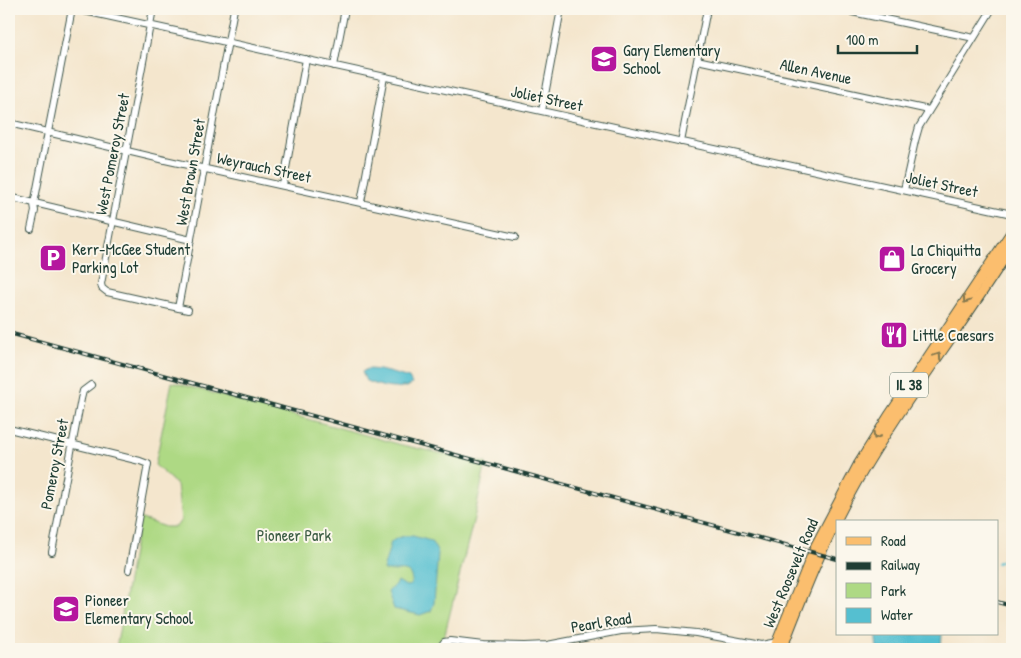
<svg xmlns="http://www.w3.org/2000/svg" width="1021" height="658" viewBox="0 0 1021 658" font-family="'Patrick Hand',sans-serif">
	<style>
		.green { fill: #aed984; stroke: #668b5c }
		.water { fill: #55bfd0; stroke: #3a7e82 }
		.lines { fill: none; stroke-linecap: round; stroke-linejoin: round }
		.stream { stroke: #55bfd0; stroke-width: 2 }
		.minor-casing { stroke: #3f564b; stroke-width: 8 }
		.major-casing { stroke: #3f564b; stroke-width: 11 }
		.minor { stroke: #fff; stroke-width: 6 }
		.major { stroke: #fbbe6e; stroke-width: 9 }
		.rail-casing { stroke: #1f3d34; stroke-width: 4 }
		.rail { stroke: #fbf7ec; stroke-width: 2; stroke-dasharray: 5.5; stroke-linecap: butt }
		.oneway { stroke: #82774e }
		.labels { text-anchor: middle; stroke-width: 4; stroke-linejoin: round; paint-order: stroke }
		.shield { fill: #fbf7ec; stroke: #61756b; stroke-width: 1 }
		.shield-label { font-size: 15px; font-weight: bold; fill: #1f3d34 }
		.poi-label { font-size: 16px; fill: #1f3d34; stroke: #fbf7ec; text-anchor: start }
		.street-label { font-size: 16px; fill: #1f3d34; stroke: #fbf7ec }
		.park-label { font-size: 16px; fill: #3c5c44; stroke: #fbf7ec }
	</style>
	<rect width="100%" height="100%" fill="#fbf7ec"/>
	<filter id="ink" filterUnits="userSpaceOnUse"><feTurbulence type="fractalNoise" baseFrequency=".02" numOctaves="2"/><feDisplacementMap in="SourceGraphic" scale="10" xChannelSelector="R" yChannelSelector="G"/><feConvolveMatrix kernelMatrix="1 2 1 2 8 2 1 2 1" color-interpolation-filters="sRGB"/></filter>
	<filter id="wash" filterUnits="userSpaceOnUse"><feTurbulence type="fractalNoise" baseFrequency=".0096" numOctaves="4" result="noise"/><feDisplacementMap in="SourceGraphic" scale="20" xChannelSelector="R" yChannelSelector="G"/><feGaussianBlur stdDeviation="1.12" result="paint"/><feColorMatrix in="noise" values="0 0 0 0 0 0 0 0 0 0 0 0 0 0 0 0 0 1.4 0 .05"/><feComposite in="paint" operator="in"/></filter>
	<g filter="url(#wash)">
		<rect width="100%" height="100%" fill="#f4e6cd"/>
		<path class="green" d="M172 382 402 445 486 463 475 514 441 649H116L139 518 165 527H176L181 520 177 485 155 465Z"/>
		<path class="water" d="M367 369C381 369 395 374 409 378L412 384 407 387C402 386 399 388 395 388 385 388 375 384 366 381L362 372Z
			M404 536H413L431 541 438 553 434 603 431 611 420 615 394 609 388 592 398 581 406 586 411 585C415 563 394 574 383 570L391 542 397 538Z
			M877 634H942L941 648 939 649H877L876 640Z"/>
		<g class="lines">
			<path class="stream" d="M997 563 1007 558H1012"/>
		</g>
	</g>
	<g filter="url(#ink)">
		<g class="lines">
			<g class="minor-casing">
				<path id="minor" d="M75 9 1012 214
					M153 9 101 284 102 288 107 292 188 310
					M838 9 974 38
					M697 60 929 110
					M334 66 345 9
					M542 111 561 9
					M9 123 165 160 515 237
					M681 142 707 9
					M283 185 306 59
					M904 190 915 141 919 127 992 9
					M9 197 191 240
					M361 202 384 77
					M31 229 35 211 34 204 72 9
					M178 308 234 9
					M9 429 140 461 148 464 129 570
					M52 552 81 399 83 391 91 385
					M439 649 444 642 450 641 483 645 524 646 547 645 621 631 656 629 696 633 761 645 777 642"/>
			</g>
			<g class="major-casing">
				<path id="major" d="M774 649 816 545 858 465 890 414 1012 231
					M782 649C804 592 826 536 856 483 903 401 962 327 1012 246"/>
			</g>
			<use href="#minor" class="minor"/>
			<use href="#major" class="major"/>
			<g class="rail-casing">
				<path id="rail" d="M9 333 837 559
					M997 602 1012 606"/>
			</g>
			<use href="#rail" class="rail"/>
		</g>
		<defs><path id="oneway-chevron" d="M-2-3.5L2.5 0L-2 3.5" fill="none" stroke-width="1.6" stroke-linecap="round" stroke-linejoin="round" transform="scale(1.25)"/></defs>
		<g class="oneway">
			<use href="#oneway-chevron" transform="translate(966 300) rotate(124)"/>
			<use href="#oneway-chevron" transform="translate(938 356) rotate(-56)"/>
			<use href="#oneway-chevron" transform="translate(876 436) rotate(121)"/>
		</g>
	</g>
	<defs>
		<g id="school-square" transform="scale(1.4375)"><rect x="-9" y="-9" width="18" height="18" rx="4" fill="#b5179e" stroke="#fbf7ec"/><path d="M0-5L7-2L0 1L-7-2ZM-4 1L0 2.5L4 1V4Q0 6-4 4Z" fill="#fff"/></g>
		<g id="parking-square" transform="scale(1.4375)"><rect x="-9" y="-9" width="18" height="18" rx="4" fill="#b5179e" stroke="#fbf7ec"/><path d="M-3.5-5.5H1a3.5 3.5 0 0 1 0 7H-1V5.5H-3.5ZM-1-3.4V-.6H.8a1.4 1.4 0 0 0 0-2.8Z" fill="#fff"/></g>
		<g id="shop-square" transform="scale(1.4375)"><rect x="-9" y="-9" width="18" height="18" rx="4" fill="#b5179e" stroke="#fbf7ec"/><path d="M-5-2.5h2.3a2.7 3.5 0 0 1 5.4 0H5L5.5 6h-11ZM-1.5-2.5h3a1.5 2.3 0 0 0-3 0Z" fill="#fff"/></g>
		<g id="restaurant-square" transform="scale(1.4375)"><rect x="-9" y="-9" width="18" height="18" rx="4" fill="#b5179e" stroke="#fbf7ec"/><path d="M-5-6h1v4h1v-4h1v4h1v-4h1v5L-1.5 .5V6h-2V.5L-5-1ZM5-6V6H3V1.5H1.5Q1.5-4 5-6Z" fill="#fff"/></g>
	</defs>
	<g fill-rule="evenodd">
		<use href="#school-square" x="604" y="59"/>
		<use href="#parking-square" x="53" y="258"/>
		<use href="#shop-square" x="892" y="259"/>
		<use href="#restaurant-square" x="894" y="335"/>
		<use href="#school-square" x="66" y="609"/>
	</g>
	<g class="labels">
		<rect class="shield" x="890" y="372.5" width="38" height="25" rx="4"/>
		<g class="shield-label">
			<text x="909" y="390">IL 38</text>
		</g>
		<g class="poi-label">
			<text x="623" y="56">Gary Elementary<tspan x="623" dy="18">School</tspan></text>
			<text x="72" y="255">Kerr-McGee Student<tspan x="72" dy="18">Parking Lot</tspan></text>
			<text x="911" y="256">La Chiquitta<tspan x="911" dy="18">Grocery</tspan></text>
			<text x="913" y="341">Little Caesars</text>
			<text x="85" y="606">Pioneer<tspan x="85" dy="18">Elementary School</tspan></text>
		</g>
		<g class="street-label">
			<text transform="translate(816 71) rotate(12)" y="6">Allen Avenue</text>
			<text transform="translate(547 98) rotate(12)" y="6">Joliet Street</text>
			<text transform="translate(112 154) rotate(-79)" y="6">West Pomeroy Street</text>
			<text transform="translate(264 167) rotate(12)" y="6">Weyrauch Street</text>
			<text transform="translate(190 172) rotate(-80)" y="6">West Brown Street</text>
			<text transform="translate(942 184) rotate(12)" y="6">Joliet Street</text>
			<text transform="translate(54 464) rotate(-79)" y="6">Pomeroy Street</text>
			<text transform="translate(790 573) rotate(-67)" y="6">West Roosevelt Road</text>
			<text transform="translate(601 622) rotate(-9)" y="6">Pearl Road</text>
		</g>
		<g class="park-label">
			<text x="294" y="541">Pioneer Park</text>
		</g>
	</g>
	<rect width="1021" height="658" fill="none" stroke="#fbf7ec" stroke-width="30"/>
	<rect x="836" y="520" width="162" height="115" fill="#fbf7ec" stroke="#a3ada2"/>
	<rect x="846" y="537" width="25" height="8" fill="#fbbe6e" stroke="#a3ada2"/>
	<text x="881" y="546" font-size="15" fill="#1f3d34">Road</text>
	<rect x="846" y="562" width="25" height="8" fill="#1f3d34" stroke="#a3ada2"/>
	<text x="881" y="570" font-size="15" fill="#1f3d34">Railway</text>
	<rect x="846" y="583" width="25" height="15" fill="#aed984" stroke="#a3ada2"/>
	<text x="881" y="596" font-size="15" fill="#1f3d34">Park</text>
	<rect x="846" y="608" width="25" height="15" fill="#55bfd0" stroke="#a3ada2"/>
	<text x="881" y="620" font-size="15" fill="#1f3d34">Water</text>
	<path d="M838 45v8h79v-8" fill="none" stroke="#1f3d34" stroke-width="2.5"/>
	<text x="846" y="45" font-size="15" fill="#1f3d34" stroke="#fbf7ec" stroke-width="4" paint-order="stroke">100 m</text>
</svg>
